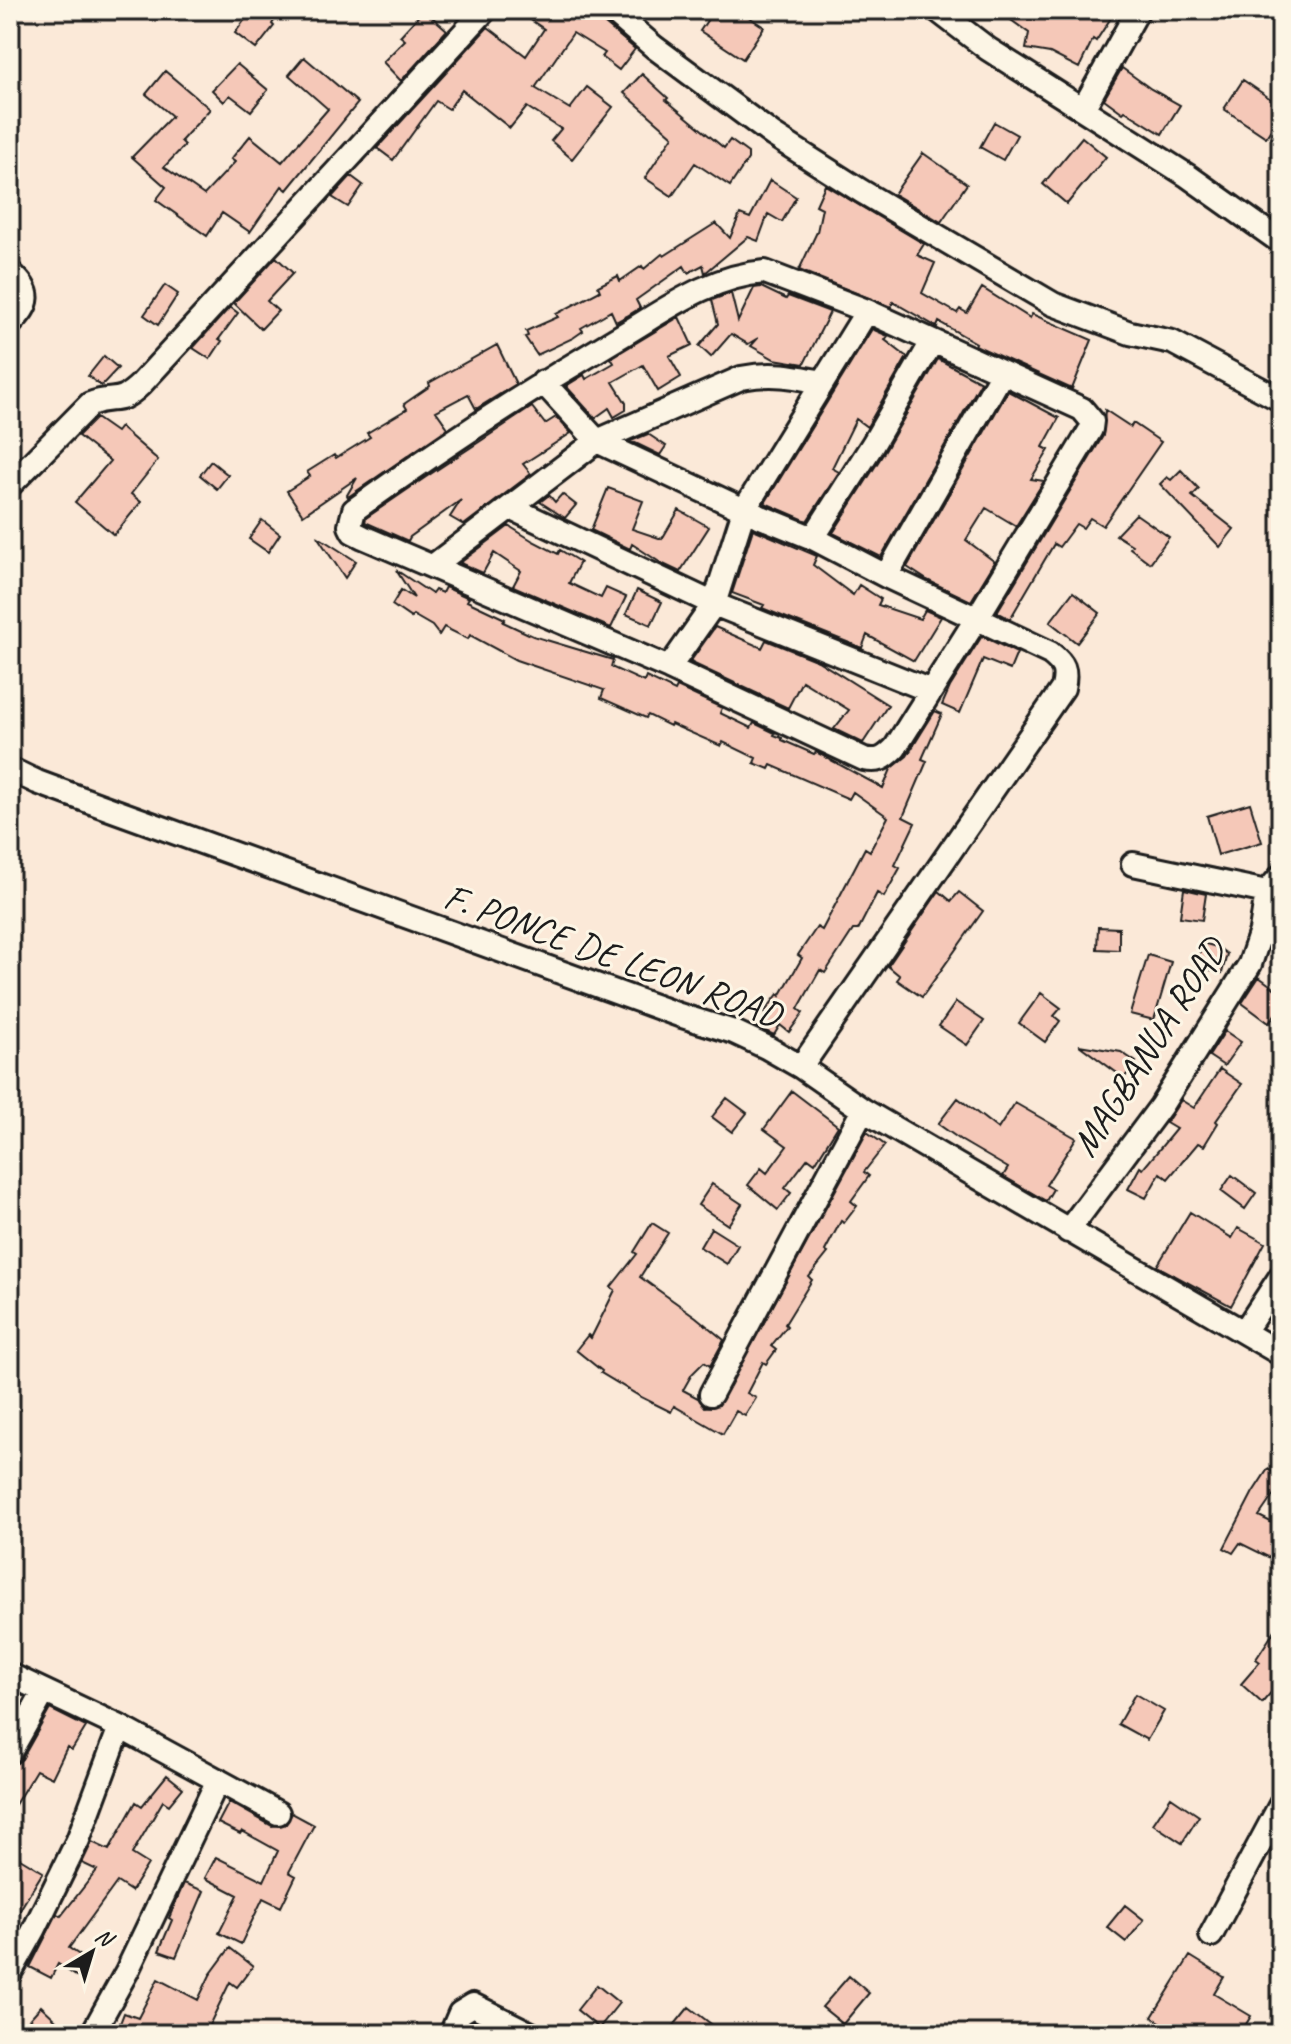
<svg xmlns="http://www.w3.org/2000/svg" width="1291" height="2044" viewBox="0 0 1291 2044" font-family="Caveat,sans-serif">
	<style>
		.building { fill: #f5c8b8; stroke: #1c1c1c; stroke-width: 2 }
		.lines { fill: none; stroke-linecap: round; stroke-linejoin: round }
		.minor-casing { stroke: #1c1c1c; stroke-width: 28 }
		.minor { stroke: #fcf5e5; stroke-width: 22 }
		.labels { text-anchor: middle; stroke-width: 6; stroke-linejoin: round; paint-order: stroke }
		.street-label { font-size: 38px; fill: #1c1c1c; stroke: #fcf5e5 }
	</style>
	<rect width="100%" height="100%" fill="#fbe9d8"/>
	<filter id="ink" filterUnits="userSpaceOnUse"><feTurbulence type="fractalNoise" baseFrequency=".0125" numOctaves="2"/><feDisplacementMap in="SourceGraphic" scale="16" xChannelSelector="R" yChannelSelector="G"/><feConvolveMatrix kernelMatrix="1 2 1 2 8 2 1 2 1" color-interpolation-filters="sRGB"/></filter>
	<g filter="url(#ink)">
		<path class="building" d="M252 10H281L272 24 274 26 256 49 235 33Z
			M424 10 447 30 401 81 383 62 405 40 400 36Z
			M516 10H580L591 17 593 14 635 49 619 70 602 57 605 53 573 33 535 88 570 109 587 87 613 107 572 159 551 141 561 129 527 107 510 128 462 90 449 109 436 101 393 160 377 148 488 27 526 56 544 29Z
			M714 10H738L764 27 743 59 700 31Z
			M997 10H1018L1048 17 1053 10H1116L1096 41 1093 39 1079 68 1050 53 1026 49 1029 33Z
			M304 57 358 103 287 190 282 186 250 232 222 213 207 236 156 200 166 187 132 157 172 116 146 94 165 71 210 109 181 141 185 145 164 167 204 195 235 162 231 159 250 136 282 162 328 109 289 75Z
			M237 64 268 90 251 111 230 95 224 102 212 90Z
			M1122 68 1151 89 1180 105 1162 134 1125 111 1123 113 1104 99Z
			M642 74 668 98 666 100 724 148 730 140 748 153V159L730 186 695 163 672 196 645 178 673 136 624 93Z
			M1243 80 1281 106V114L1266 137 1224 109Z
			M994 122 1017 135 1003 160 980 147Z
			M1082 137 1106 157 1067 204 1043 184Z
			M923 153 967 184 941 222 894 194Z
			M351 176 363 185 348 207 332 197Z
			M770 180 796 197 782 222 768 214 758 241 748 237 705 273 703 265 688 273 684 266 636 300 640 308 627 316 616 322 611 311 581 328 583 331 573 338 537 355 525 337 528 336 526 331 558 317 556 314 600 291 598 286 618 276 620 281 642 266 644 269 662 254 664 256 716 223 730 238 740 214 750 218Z
			M825 185 924 244 917 255 935 263 922 293 957 313 960 309 967 313 982 288 1030 318 1032 314 1092 340 1072 389 975 345 976 343 939 322 937 327 893 302 891 307 799 270 817 232 822 208 816 205Z
			M276 257 293 273 267 301 278 311 261 329 234 303Z
			M165 285 178 294 158 325 144 315Z
			M761 287 786 299 788 296 830 312 804 364 774 359 751 346 758 338 748 344 731 334 711 357 699 346 718 324 712 300 731 293 738 321 754 288Z
			M230 307 238 313 219 339 222 341 210 359 193 348Z
			M679 317 692 345 669 356 681 377 658 391 643 365 613 382 626 403V410L614 417 609 408 595 418 566 386 584 375 586 379 614 363 611 358Z
			M872 329 888 336 885 340 907 357 867 427 856 419 832 468 839 472 807 521 765 503Z
			M497 345 516 384 476 409 468 394 436 411 448 428 348 497 347 495 357 478 303 515 287 491 310 476 307 472 334 455 336 458 370 437 367 433 407 409 404 404 430 386 429 383Z
			M104 356 118 368 101 386 88 376Z
			M938 359 981 382 881 557 833 533 885 451Z
			M1008 391 1059 418 1043 447 1049 450 1031 479 1044 481 1016 526 986 508 966 540 995 562 971 601 927 580 907 567Z
			M532 407 545 424 556 417 571 433 523 464 531 474 464 525 450 517 461 500 410 537 408 541 365 522 366 518 426 477Z
			M1105 410 1131 427 1133 423 1161 442 1103 526 1090 518 1083 528 1076 524 1059 547 1054 544 1010 619 997 612 1103 436Z
			M96 418 116 432 120 427 158 460 131 494 141 502 114 535 75 502 110 461 78 436Z
			M648 434 666 446 660 455 631 441Z
			M211 461 228 475 217 489 200 475Z
			M1181 470 1199 489 1192 496 1234 529 1220 547 1160 484 1167 477 1171 480Z
			M608 488 643 501 632 529 662 539 679 510 709 527 680 572 661 563 632 544 630 549 591 530Z
			M562 494 576 505 565 518 540 502 549 495 555 502Z
			M1136 514 1169 537 1150 563 1130 548 1132 545 1116 535Z
			M262 520 280 534 268 552 249 539Z
			M509 526 533 541 558 554 560 550 580 562 569 583 601 598 606 588 626 597 611 628 513 586 521 571 494 553 483 573 460 563Z
			M753 529 817 556 813 565 853 595 859 585 881 599 878 605 920 619 925 610 941 617 914 661 867 635 862 648 762 608 764 605 732 593Z
			M317 536 356 561 345 578Z
			M396 570 432 594 435 590 442 593 445 587 469 598 467 601 505 619 503 622 533 636 613 660 611 667 644 682 646 677 675 691 677 687 722 708 720 713 751 728 754 723 775 733 774 735 782 738V740L814 754 816 752 883 788 891 769 907 756 935 711 942 714 922 759 927 761 903 817 915 823 895 865 900 868 884 897 877 893 858 930H853L825 973 820 970 798 1009 803 1013 789 1032 780 1025 774 1035 757 1027 766 1015 764 1013 778 994 780 996 802 958 798 955 817 927 822 930 865 848 870 851 888 817 853 792 849 799 771 765 769 769 754 763 756 758 723 742 721 746 671 724 670 726 648 715 646 718 601 698 604 690 516 660 470 635 468 639 444 627 439 635 432 626 413 615 411 618 392 605 401 590 414 598Z
			M637 590 662 602 651 625 626 614Z
			M1073 592 1100 613 1077 643 1050 622Z
			M715 627 762 648 766 640 818 661 888 705 863 743 834 729 849 710 802 681 788 708 690 662Z
			M982 636 1017 653 1010 670 983 659 960 713 942 705 950 687Z
			M1250 803 1262 842 1218 855 1207 816Z
			M1184 889 1206 894 1202 920 1180 917Z
			M939 891 951 901 959 892 983 911 922 997 897 980 900 976 888 966Z
			M1098 927 1119 928V950L1097 949Z
			M1202 943 1217 947 1227 954 1222 973 1196 966Z
			M1148 955 1171 962 1154 1020 1130 1014Z
			M1259 977 1281 993V1006L1269 1023 1242 1003Z
			M1041 993 1061 1008 1054 1016 1060 1021 1045 1042 1019 1023Z
			M956 1002 984 1021 967 1045 939 1026Z
			M1225 1031 1241 1042 1224 1066 1209 1056Z
			M1079 1045 1121 1052 1136 1062 1124 1078Z
			M1220 1069 1242 1084 1216 1121 1218 1123 1204 1146 1198 1143 1168 1179 1160 1173 1146 1198 1128 1189 1140 1167 1143 1169 1176 1129 1166 1123 1181 1100 1194 1108Z
			M792 1091 838 1126 815 1163 808 1158 785 1188 791 1193 778 1210 748 1185 761 1168 767 1173 787 1146 764 1129Z
			M727 1098 747 1113 732 1132 712 1117Z
			M958 1098 998 1129 1015 1103 1076 1138 1046 1185 1053 1189 1046 1201 1003 1176 1008 1168 962 1141 938 1124Z
			M867 1132 885 1145 864 1172 869 1176 851 1201 857 1206 844 1223 841 1221 825 1251 828 1253 809 1277 812 1280 785 1324 787 1326 771 1346 776 1350 766 1364 763 1362 747 1393 756 1398 745 1416 736 1411 723 1434 674 1406 671 1412 641 1397 601 1373 602 1371 576 1350 588 1335 591 1338 615 1290 611 1287 637 1254 634 1252 652 1223 668 1233 640 1277 696 1317 724 1340 710 1366 704 1362 692 1374 683 1390 698 1398 705 1407 719 1405Z
			M1232 1175 1256 1193 1245 1209 1221 1191Z
			M712 1184 742 1204 728 1225 698 1205Z
			M1190 1212 1232 1238 1238 1228 1265 1243 1231 1306 1157 1266Z
			M711 1228 738 1245 727 1264 700 1247Z
			M1268 1469 1281 1478V1484L1259 1516 1281 1527V1546L1274 1560 1240 1543 1233 1553 1224 1548 1253 1492Z
			M1281 1621V1681L1262 1703 1241 1684 1260 1662 1256 1659Z
			M1135 1694 1164 1711 1147 1740 1118 1724Z
			M50 1709 86 1727 72 1750 67 1747 52 1778 36 1770 10 1813V1767L22 1759Z
			M167 1775 183 1788 169 1805 163 1801 132 1854 148 1864 131 1891 117 1882 69 1948 90 1962 79 1978 58 1964 51 1978 30 1967 57 1914 61 1916 97 1870 82 1863 92 1842 109 1850 136 1802 142 1806Z
			M1171 1797 1199 1816 1182 1843 1153 1824Z
			M229 1802 272 1826 286 1824 292 1813 314 1825 289 1872 296 1876 281 1907 263 1898 241 1944 219 1933 238 1895 205 1878 216 1857 264 1881 278 1851 242 1831 240 1834 218 1823Z
			M10 1852 43 1872 10 1926Z
			M184 1883 204 1891 176 1957 159 1951 172 1920 169 1918 174 1906Z
			M1125 1905 1144 1920 1126 1942 1107 1927Z
			M230 1948 253 1966 237 1987 230 1982 205 2034H116L124 2013 138 2018 158 1979 198 2000 210 1975Z
			M1190 1956 1224 1977 1214 1994 1251 2016 1240 2034H1180L1152 2017Z
			M849 1976 869 1993 843 2024 822 2007Z
			M597 1985 619 2003 599 2028 577 2010Z
			M41 2006 56 2020 43 2034H16Z
			M689 2007 724 2034H667Z"/>
		<g class="lines">
			<g class="minor-casing">
				<path id="minor" d="M611 10 654 47 773 135 861 191 1053 304 1130 333 1172 342 1281 400
					M937 10 988 49 1188 176 1281 242
					M1083 109 1138 10
					M10 272C33 293 31 303 10 324
					M765 272 867 311 1082 409 1092 421 1091 429 977 618 895 748C884 759 879 762 864 759L669 668 363 537 353 532 350 526 354 510C439 449 526 392 616 339 664 311 709 276 765 272Z
					M543 382 597 441 744 510 813 538 886 576 1050 653C1064 664 1067 670 1063 688L801 1067
					M10 485 90 404C115 394 117 407 140 385L485 10
					M511 508 714 604 931 691
					M813 538 873 444 932 342
					M433 566 597 441 741 378C772 372 792 376 822 382
					M886 576 1002 373
					M669 668 714 604 744 510 867 311
					M10 769 37 782 99 805 679 1015 734 1032 766 1047 801 1067 863 1110 1281 1354
					M1133 864 1281 895
					M1068 1231 1161 1106 1250 964 1261 931 1267 892 1281 876
					M1244 1332 1281 1276
					M711 1394 863 1110
					M10 1675 120 1727 278 1813
					M10 1752 44 1692
					M1211 1935 1281 1804
					M10 1973 34 1930 78 1840 120 1727
					M92 2034 127 1971 218 1780
					M451 2034 460 2013 473 2005 531 2034"/>
			</g>
			<use href="#minor" class="minor"/>
		</g>
	</g>
	<g class="labels">
		<g class="street-label">
			<text transform="translate(613 955) rotate(20)" y="13">F. PONCE DE LEON ROAD</text>
			<text transform="translate(1148 1047) rotate(-57)" y="13">MAGBANUA ROAD</text>
		</g>
	</g>
	<rect width="1291" height="2044" fill="none" stroke="#fcf5e5" stroke-width="40"/>
	<rect x="20" y="20" width="1251" height="2004" fill="none" stroke="#1c1c1c" stroke-width="3" filter="url(#ink)"/>
	<g transform="translate(92 1952) rotate(38)" stroke="#fcf5e5" stroke-width="6" paint-order="stroke">
	<path d="M0-6L14 30L0 20L-14 30Z" fill="#1c1c1c"/>
	<text y="-12" font-size="22" font-weight="bold" text-anchor="middle" fill="#1c1c1c">N</text>
	</g>
</svg>
